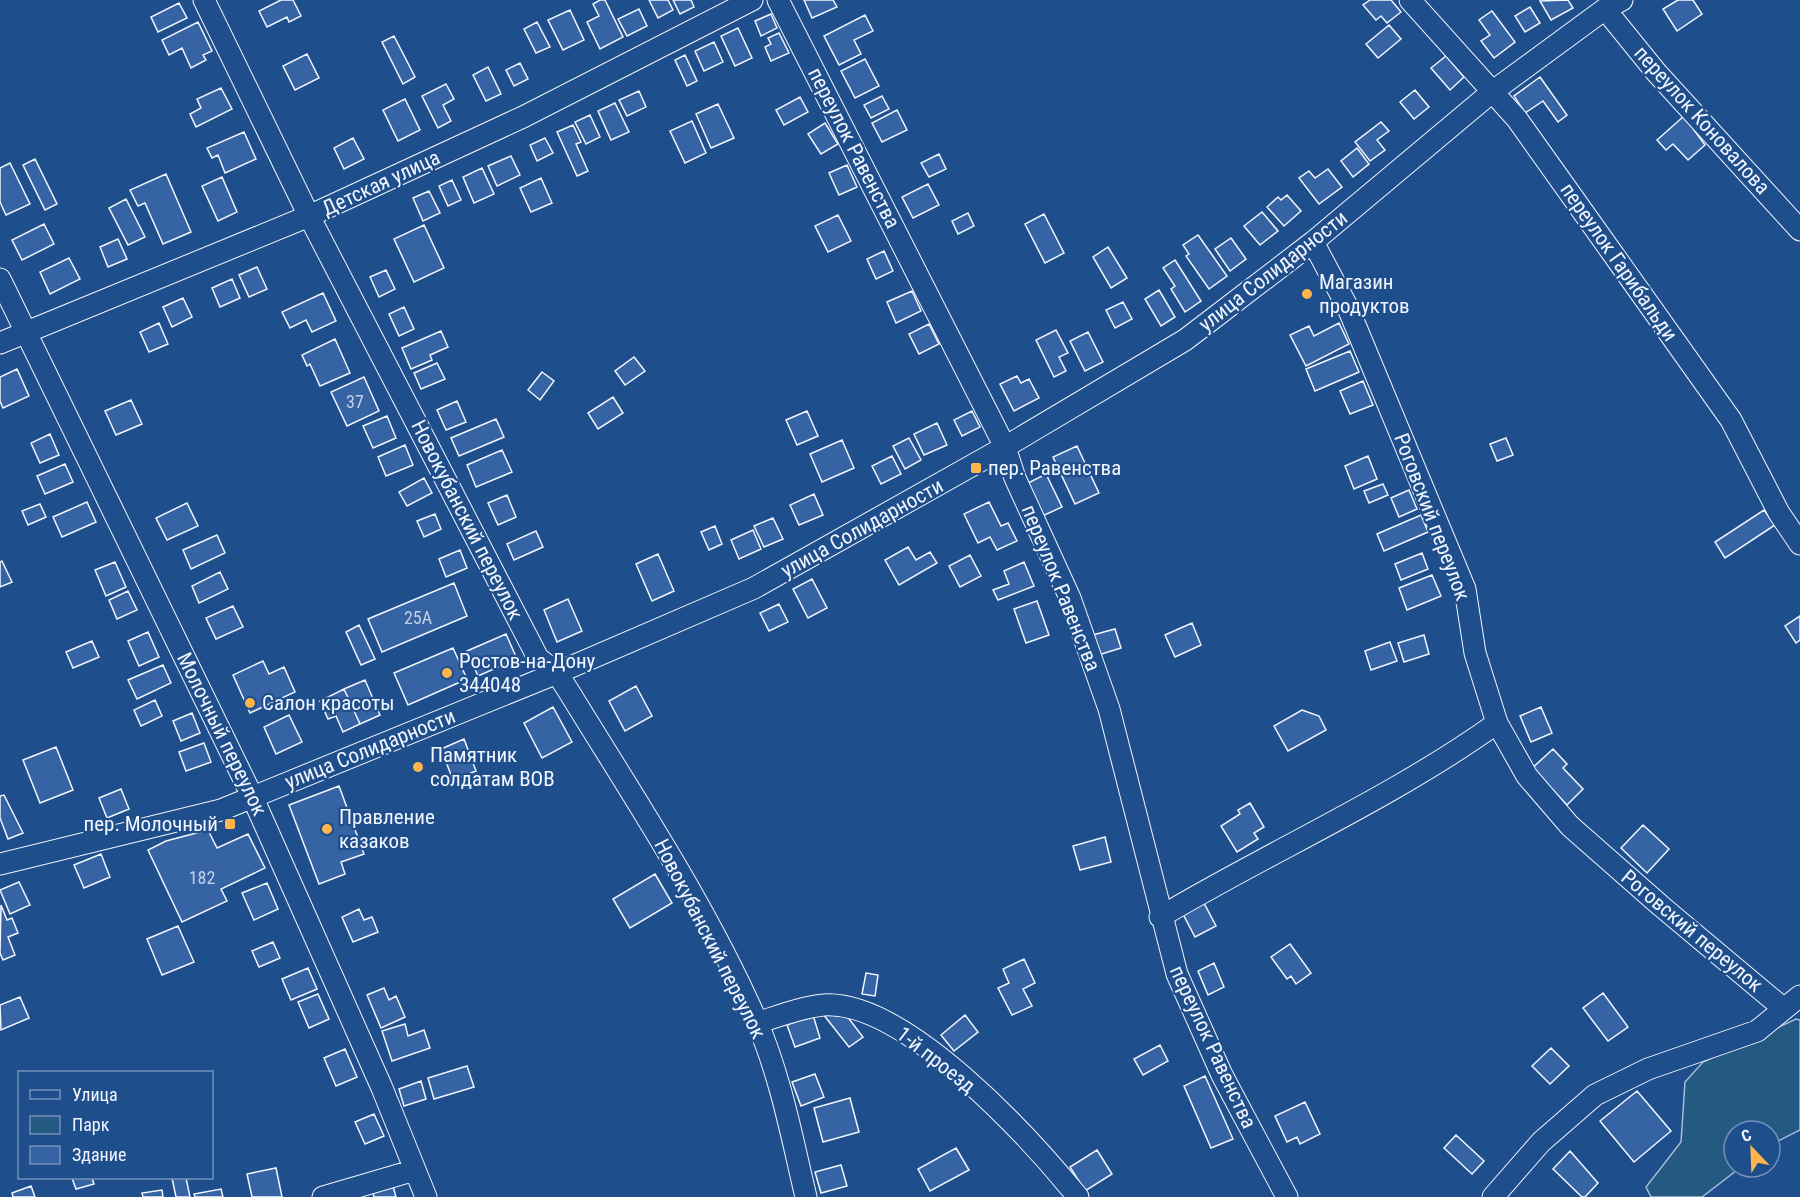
<svg xmlns="http://www.w3.org/2000/svg" width="1800" height="1197" viewBox="0 0 1800 1197" font-family="'Roboto Condensed',sans-serif">
	<style>
		.green { fill: #245a82; stroke: #a8bbd7; stroke-width: 1.5 }
		.building { fill: #3563a3; stroke: #f2f6ff; stroke-width: 1.5 }
		.lines { fill: none; stroke-linecap: round; stroke-linejoin: round }
		.minor-casing { stroke: #f2f6ff; stroke-width: 23 }
		.minor { stroke: #1f4e8c; stroke-width: 21 }
		.poi-dot { fill: #ffb74d; stroke: #1f4e8c; stroke-width: 2 }
		.labels { text-anchor: middle; stroke-width: 4.5; stroke-linejoin: round; paint-order: stroke }
		.number-label { font-size: 18px; fill: #c3d1e8 }
		.street-label { font-size: 21px; fill: #f2f6ff; stroke: #1f4e8c }
		.poi-label { font-size: 21px; fill: #f2f6ff; stroke: #1f4e8c; text-anchor: start }
	</style>
	<rect width="100%" height="100%" fill="#1f4e8c"/>
	<path class="green" d="M1796 1019 1800 1020V1130L1770 1145V1131H1734V1167H1741L1702 1197H1651L1646 1187 1681 1142 1685 1082 1703 1062Z"/>
	<path class="building" d="M281 0H293L301 16 289 22 287 17 267 27 259 11Z
		M600 0H605L623 37 600 49 587 22 599 16 593 4Z
		M649 0H668L673 10 658 18Z
		M673 0H691L694 7 680 14Z
		M804 0H833L837 7 812 18Z
		M1370 0H1391L1401 12 1387 23 1381 16 1376 20 1363 5Z
		M1568 0 1573 8 1551 20 1540 1Z
		M1678 0H1693L1702 14 1677 31 1663 9Z
		M179 3 187 18 158 32 151 17Z
		M1530 7 1540 23 1525 32 1515 16Z
		M639 9 647 26 627 36 618 19Z
		M570 10 584 40 563 50 548 20Z
		M1492 11 1515 42 1494 58 1481 41 1490 35 1479 20Z
		M771 14 777 28 761 36 755 21Z
		M865 15 873 31 854 40 861 54 839 65 824 36Z
		M198 22 212 51 203 55 206 60 191 68 182 48 169 55 162 40Z
		M537 22 550 47 536 53 524 29Z
		M1389 25 1401 39 1378 58 1366 44Z
		M738 28 752 58 735 66 721 36Z
		M779 33 789 53 771 61 765 47 771 44 768 38Z
		M394 36 415 77 403 84 382 42Z
		M714 42 723 62 704 71 695 51Z
		M307 54 319 78 295 90 283 66Z
		M685 55 697 81 687 86 675 60Z
		M1446 56 1464 77 1450 90 1431 68Z
		M865 59 879 86 855 98 841 71Z
		M520 63 528 79 514 86 506 70Z
		M488 67 501 94 486 101 473 75Z
		M1540 77 1567 115 1558 122 1543 101 1525 113 1514 96Z
		M446 84 454 99 443 105 451 121 438 128 422 96Z
		M221 88 232 109 196 127 190 114 201 108 197 99Z
		M1415 90 1429 107 1414 119 1400 102Z
		M639 91 646 107 627 116 619 100Z
		M882 96 889 109 871 118 864 105Z
		M800 97 808 112 784 125 776 110Z
		M405 99 420 130 398 141 383 110Z
		M615 103 629 132 611 140 598 111Z
		M718 104 734 138 711 148 696 114Z
		M897 110 907 130 882 142 872 123Z
		M590 115 600 137 586 144 575 122Z
		M1684 116 1705 145 1688 160 1673 144 1666 150 1657 140Z
		M692 121 706 153 685 163 670 131Z
		M1381 122 1389 131 1377 140 1385 150 1370 161 1355 142Z
		M825 123 838 144 821 154 808 134Z
		M573 125 581 142 576 144 588 171 577 176 557 132Z
		M244 132 256 159 225 173 218 155 212 158 207 148Z
		M353 138 364 159 344 169 334 148Z
		M545 138 553 153 537 161 530 145Z
		M1357 148 1369 164 1353 177 1341 161Z
		M939 154 946 169 929 177 921 163Z
		M511 156 520 175 497 186 488 166Z
		M35 159 57 204 45 210 23 165Z
		M10 163 30 204 6 215 0 202V168Z
		M847 165 857 187 839 195 829 173Z
		M482 168 494 194 474 203 463 177Z
		M1328 169 1342 187 1319 204 1299 178 1309 171 1315 178Z
		M166 174 191 232 163 244 145 203 138 206 130 190Z
		M222 177 237 212 218 221 202 186Z
		M541 178 552 203 531 212 520 188Z
		M452 180 461 200 448 206 439 186Z
		M928 184 939 205 913 218 902 197Z
		M429 191 440 213 423 221 413 198Z
		M1287 195 1301 211 1284 226 1267 207 1278 197 1281 200Z
		M126 199 145 237 128 245 109 208Z
		M1262 212 1278 231 1260 245 1244 226Z
		M968 213 974 226 958 234 952 221Z
		M1044 214 1064 253 1045 263 1025 224Z
		M838 215 851 241 828 252 815 226Z
		M44 224 54 244 22 260 12 240Z
		M424 225 444 268 414 282 394 239Z
		M1198 235 1227 276 1209 289 1186 256 1189 254 1183 245Z
		M1231 238 1246 259 1230 271 1215 249Z
		M118 239 127 259 108 267 100 247Z
		M1108 247 1127 278 1111 288 1093 257Z
		M884 251 893 271 876 279 867 259Z
		M69 258 80 279 50 294 40 272Z
		M1175 260 1201 301 1185 312 1171 289 1175 286 1163 268Z
		M257 267 267 289 249 297 239 275Z
		M386 270 395 289 379 297 370 277Z
		M232 279 240 298 220 307 212 288Z
		M1159 290 1175 317 1161 326 1145 299Z
		M912 291 921 311 896 323 887 302Z
		M323 293 336 321 312 332 306 320 290 328 282 312Z
		M183 298 192 317 172 327 163 307Z
		M1123 302 1132 319 1115 328 1106 310Z
		M404 307 414 329 399 336 389 314Z
		M159 323 168 344 149 352 140 332Z
		M1339 323 1349 344 1306 366 1290 335 1309 326 1314 336Z
		M929 324 939 344 919 354 909 334Z
		M1056 330 1068 353 1059 357 1066 371 1054 377 1036 340Z
		M441 331 448 347 430 355 432 360 411 369 402 348Z
		M1088 332 1103 362 1085 371 1070 341Z
		M335 339 350 373 320 386 310 364 307 366 302 355Z
		M1350 351 1359 372 1315 391 1306 369Z
		M634 357 645 371 625 385 615 371Z
		M437 363 445 379 421 389 414 373Z
		M17 369 29 396 3 408 0 401V377Z
		M542 372 554 381 540 400 528 390Z
		M1017 376 1021 383 1029 379 1039 398 1014 411 1000 384Z
		M364 377 379 411 347 426 331 392Z
		M1363 381 1373 405 1350 414 1340 391Z
		M613 397 623 413 598 429 588 413Z
		M131 400 142 424 116 435 105 411Z
		M457 401 466 422 446 430 437 410Z
		M807 411 818 436 797 445 786 420Z
		M972 411 980 427 962 436 954 420Z
		M387 416 396 438 373 448 363 426Z
		M496 419 504 437 459 456 451 438Z
		M937 423 947 445 924 455 914 434Z
		M50 434 59 455 40 463 31 443Z
		M909 438 921 460 905 469 893 446Z
		M1506 438 1513 455 1497 461 1490 444Z
		M842 440 854 468 822 482 810 454Z
		M405 445 413 465 386 476 378 457Z
		M1077 446 1099 493 1075 504 1053 457Z
		M502 450 512 472 476 487 467 465Z
		M892 456 901 474 881 484 872 466Z
		M1368 456 1377 479 1354 489 1345 466Z
		M65 464 73 482 45 494 37 476Z
		M1046 474 1062 507 1038 518 1022 486Z
		M424 478 432 493 407 506 399 492Z
		M1383 484 1388 495 1369 503 1364 491Z
		M1409 490 1417 509 1399 517 1391 498Z
		M814 494 823 515 799 525 790 505Z
		M507 495 516 517 498 525 488 503Z
		M87 502 96 522 62 537 53 517Z
		M989 502 1001 526 1008 523 1017 541 997 550 990 537 978 543 964 514Z
		M187 503 198 526 167 540 156 518Z
		M40 504 46 517 28 525 22 511Z
		M1764 510 1775 525 1725 558 1715 542Z
		M435 514 441 529 424 537 417 521Z
		M1421 515 1428 532 1384 551 1377 534Z
		M773 518 783 539 764 547 754 526Z
		M715 526 722 544 709 550 701 532Z
		M753 530 761 549 739 559 731 540Z
		M536 531 543 547 514 560 507 544Z
		M217 535 225 553 191 569 183 550Z
		M908 547 916 560 930 552 937 563 899 585 885 560Z
		M460 550 467 568 446 577 439 559Z
		M1422 553 1428 569 1401 580 1395 564Z
		M658 554 674 591 652 601 636 564Z
		M970 555 981 576 960 587 949 566Z
		M2 561 12 582 0 587V562Z
		M115 562 126 587 106 596 95 570Z
		M1024 562 1034 586 998 600 993 590 1009 584 1004 571Z
		M220 572 228 589 199 603 192 586Z
		M1432 575 1441 596 1407 610 1399 588Z
		M812 579 827 608 808 618 793 589Z
		M454 583 467 616 382 652 368 619Z
		M128 591 137 610 117 619 109 600Z
		M568 599 582 631 557 642 544 610Z
		M1037 601 1049 635 1026 643 1014 609Z
		M779 604 788 622 769 631 760 613Z
		M233 606 243 627 216 639 206 618Z
		M1800 616V640L1796 643 1785 626Z
		M1192 623 1201 645 1175 657 1165 635Z
		M359 625 375 659 361 665 346 632Z
		M1115 629 1121 648 1095 656 1089 636Z
		M148 632 159 657 139 666 128 641Z
		M506 634 517 659 478 676 467 651Z
		M1424 635 1429 654 1404 662 1398 643Z
		M92 641 99 657 73 668 66 652Z
		M1390 642 1397 661 1371 670 1365 651Z
		M453 648 467 679 408 705 394 673Z
		M263 661 269 674 284 667 295 692 250 713 233 675Z
		M163 665 171 683 137 699 128 680Z
		M365 680 380 715 360 724 344 689Z
		M636 686 652 716 625 731 609 701Z
		M344 689 360 724 343 732 336 716 328 719 320 701Z
		M155 700 162 716 141 726 134 710Z
		M553 707 572 742 542 758 524 723Z
		M1541 707 1552 733 1531 742 1520 716Z
		M1302 710 1319 716 1326 730 1288 751 1274 726Z
		M192 713 200 733 181 741 173 721Z
		M289 715 302 742 276 754 264 727Z
		M464 739 476 771 453 780 441 749Z
		M204 743 211 762 186 771 179 752Z
		M56 747 73 790 40 803 23 760Z
		M1553 749 1567 764 1563 768 1583 789 1567 805 1553 790 1550 793 1529 771Z
		M339 786 364 854 341 862 345 874 319 884 289 805Z
		M121 789 129 809 107 818 99 798Z
		M4 795 23 833 8 839 0 818V796Z
		M1250 803 1264 827 1254 833 1258 839 1237 852 1221 826 1240 814 1238 810Z
		M1643 825 1669 849 1647 873 1621 848Z
		M208 830 217 848 248 834 265 868 221 889 227 901 182 922 148 850 166 841Z
		M1105 837 1111 862 1080 870 1073 846Z
		M101 854 110 877 84 888 74 865Z
		M655 874 672 903 630 928 613 899Z
		M19 882 30 905 10 914 0 890Z
		M267 883 278 909 254 920 242 893Z
		M1204 903 1216 926 1195 937 1183 914Z
		M1 905 7 920 12 918 18 933 8 937 15 955 3 960 0 953Z
		M359 909 364 920 372 917 378 932 353 942 342 917Z
		M178 926 194 962 162 975 147 939Z
		M273 942 280 958 259 967 252 951Z
		M1290 944 1311 973 1296 984 1291 976 1287 979 1271 957Z
		M1024 959 1035 983 1023 989 1032 1006 1012 1015 998 988 1009 983 1003 969Z
		M1214 963 1224 987 1208 995 1198 971Z
		M308 968 317 989 291 1000 282 979Z
		M866 973 878 975 875 996 862 994Z
		M384 988 389 1000 396 996 405 1017 381 1028 367 995Z
		M1603 993 1628 1027 1608 1041 1583 1008Z
		M318 994 329 1019 309 1028 298 1002Z
		M20 997 29 1018 1 1030 0 1005Z
		M843 1011 863 1037 849 1047 823 1014Z
		M813 1015 820 1038 795 1047 787 1025Z
		M965 1015 978 1032 954 1051 941 1035Z
		M405 1024 408 1036 424 1030 430 1048 392 1061 382 1031Z
		M1160 1045 1168 1061 1143 1075 1134 1059Z
		M1551 1048 1569 1066 1550 1084 1532 1066Z
		M345 1049 357 1077 336 1086 324 1058Z
		M467 1066 474 1087 434 1099 428 1078Z
		M815 1074 824 1097 801 1106 792 1082Z
		M1205 1076 1233 1139 1211 1148 1184 1086Z
		M421 1081 426 1099 404 1106 399 1089Z
		M1637 1091 1671 1131 1634 1162 1600 1121Z
		M850 1098 859 1132 823 1142 814 1108Z
		M1305 1102 1320 1134 1300 1144 1297 1137 1287 1142 1275 1116Z
		M374 1114 384 1136 365 1144 355 1122Z
		M1456 1135 1484 1161 1472 1174 1444 1148Z
		M956 1148 969 1170 930 1191 918 1169Z
		M1097 1150 1112 1174 1085 1191 1070 1167Z
		M1570 1151 1598 1183 1585 1197H1582L1553 1169Z
		M841 1165 847 1186 821 1193 815 1172Z
		M276 1168 282 1197H252L247 1174Z
		M72 1178H92L94 1184 76 1189Z
		M172 1178H186L190 1197H176Z
		M31 1186 35 1197H13L12 1193Z
		M393 1186 396 1197H374L373 1193Z
		M221 1189 223 1197H195L194 1194Z
		M162 1190 163 1197H143L142 1193Z"/>
	<g class="lines">
		<g class="minor-casing">
			<path id="minor" d="M204 0 309 216 538 658 557 673 571 695C636 801 707 907 757 1022 781 1078 792 1138 806 1197
				M778 0 1005 447 1015 478 1070 598 1109 709 1177 974 1222 1075 1287 1197
				M1410 0 1517 119 1613 254 1731 420 1779 513 1800 544
				M1605 9 1656 72 1800 230
				M1313 242 1348 308 1465 589 1475 653 1497 723 1527 776 1570 826 1661 906 1784 1009
				M0 279 252 796 382 1088 426 1197
				M0 343 309 216 523 117 752 0
				M0 864 221 810 557 673 754 588 1005 447 1185 340 1313 242 1492 92 1605 9 1622 0
				M1160 917C1271 851 1392 798 1497 723
				M757 1023C779 1016 801 1007 824 1005 905 1000 1030 1138 1078 1197
				M323 1197 415 1170
				M1493 1197 1541 1142 1595 1095 1648 1069 1757 1031 1800 996"/>
		</g>
		<use href="#minor" class="minor"/>
	</g>
	<g class="poi-dot">
		<circle cx="1307" cy="294" r="6"/>
		<rect x="970" y="462" width="12" height="12" rx="3"/>
		<circle cx="447" cy="673" r="6"/>
		<circle cx="250" cy="703" r="6"/>
		<circle cx="418" cy="767" r="6"/>
		<rect x="224" y="818" width="12" height="12" rx="3"/>
		<circle cx="327" cy="829" r="6"/>
	</g>
	<g class="labels">
		<g class="number-label">
			<text x="355" y="408">37</text>
			<text x="418" y="624">25А</text>
			<text x="202" y="884">182</text>
		</g>
		<g class="street-label">
			<text transform="translate(1702 120) rotate(48)" y="7">переулок Коновалова</text>
			<text transform="translate(854 148) rotate(63)" y="7">переулок Равенства</text>
			<text transform="translate(381 183) rotate(-25)" y="7">Детская улица</text>
			<text transform="translate(1619 262) rotate(55)" y="7">переулок Гарибальди</text>
			<text transform="translate(1273 271) rotate(-38)" y="7">улица Солидарности</text>
			<text transform="translate(1432 517) rotate(69)" y="7">Роговский переулок</text>
			<text transform="translate(467 520) rotate(63)" y="7">Новокубанский переулок</text>
			<text transform="translate(862 528) rotate(-29)" y="7">улица Солидарности</text>
			<text transform="translate(1061 588) rotate(68)" y="7">переулок Равенства</text>
			<text transform="translate(222 734) rotate(64)" y="7">Молочный переулок</text>
			<text transform="translate(370 749) rotate(-22)" y="7">улица Солидарности</text>
			<text transform="translate(1692 931) rotate(40)" y="7">Роговский переулок</text>
			<text transform="translate(710 939) rotate(63)" y="7">Новокубанский переулок</text>
			<text transform="translate(1213 1047) rotate(65)" y="7">переулок Равенства</text>
			<text transform="translate(936 1060) rotate(38)" y="7">1-й проезд</text>
		</g>
		<g class="poi-label">
			<text x="1319" y="289">Магазин<tspan x="1319" dy="24">продуктов</tspan></text>
			<text x="988" y="475">пер. Равенства</text>
			<text x="459" y="668">Ростов-на-Дону<tspan x="459" dy="24">344048</tspan></text>
			<text x="262" y="710">Салон красоты</text>
			<text x="430" y="762">Памятник<tspan x="430" dy="24">солдатам ВОВ</tspan></text>
			<text x="339" y="824">Правление<tspan x="339" dy="24">казаков</tspan></text>
			<text x="218" y="831" text-anchor="end">пер. Молочный</text>
		</g>
	</g>
	<rect x="18" y="1071" width="195" height="108" fill="#1f4e8c" stroke="#7391ba" stroke-width="1.5"/>
	<rect x="30" y="1090" width="30" height="9" fill="#1f4e8c" stroke="#7391ba" stroke-width="1.5"/>
	<text x="72" y="1101" font-size="18" fill="#f2f6ff">Улица</text>
	<rect x="30" y="1116" width="30" height="18" fill="#245a82" stroke="#7391ba" stroke-width="1.5"/>
	<text x="72" y="1131" font-size="18" fill="#f2f6ff">Парк</text>
	<rect x="30" y="1146" width="30" height="18" fill="#3563a3" stroke="#7391ba" stroke-width="1.5"/>
	<text x="72" y="1161" font-size="18" fill="#f2f6ff">Здание</text>
	<g transform="translate(1752 1149) rotate(337)"><circle r="28" fill="#1f4e8c" stroke="#7391ba" stroke-width="1.5"/>
	<path d="M0-4.5L10 22L0 15L-10 22Z" fill="#ffb74d"/>
	<text y="-9" font-size="16" font-weight="bold" text-anchor="middle" fill="#f2f6ff">С</text>
	</g>
</svg>
